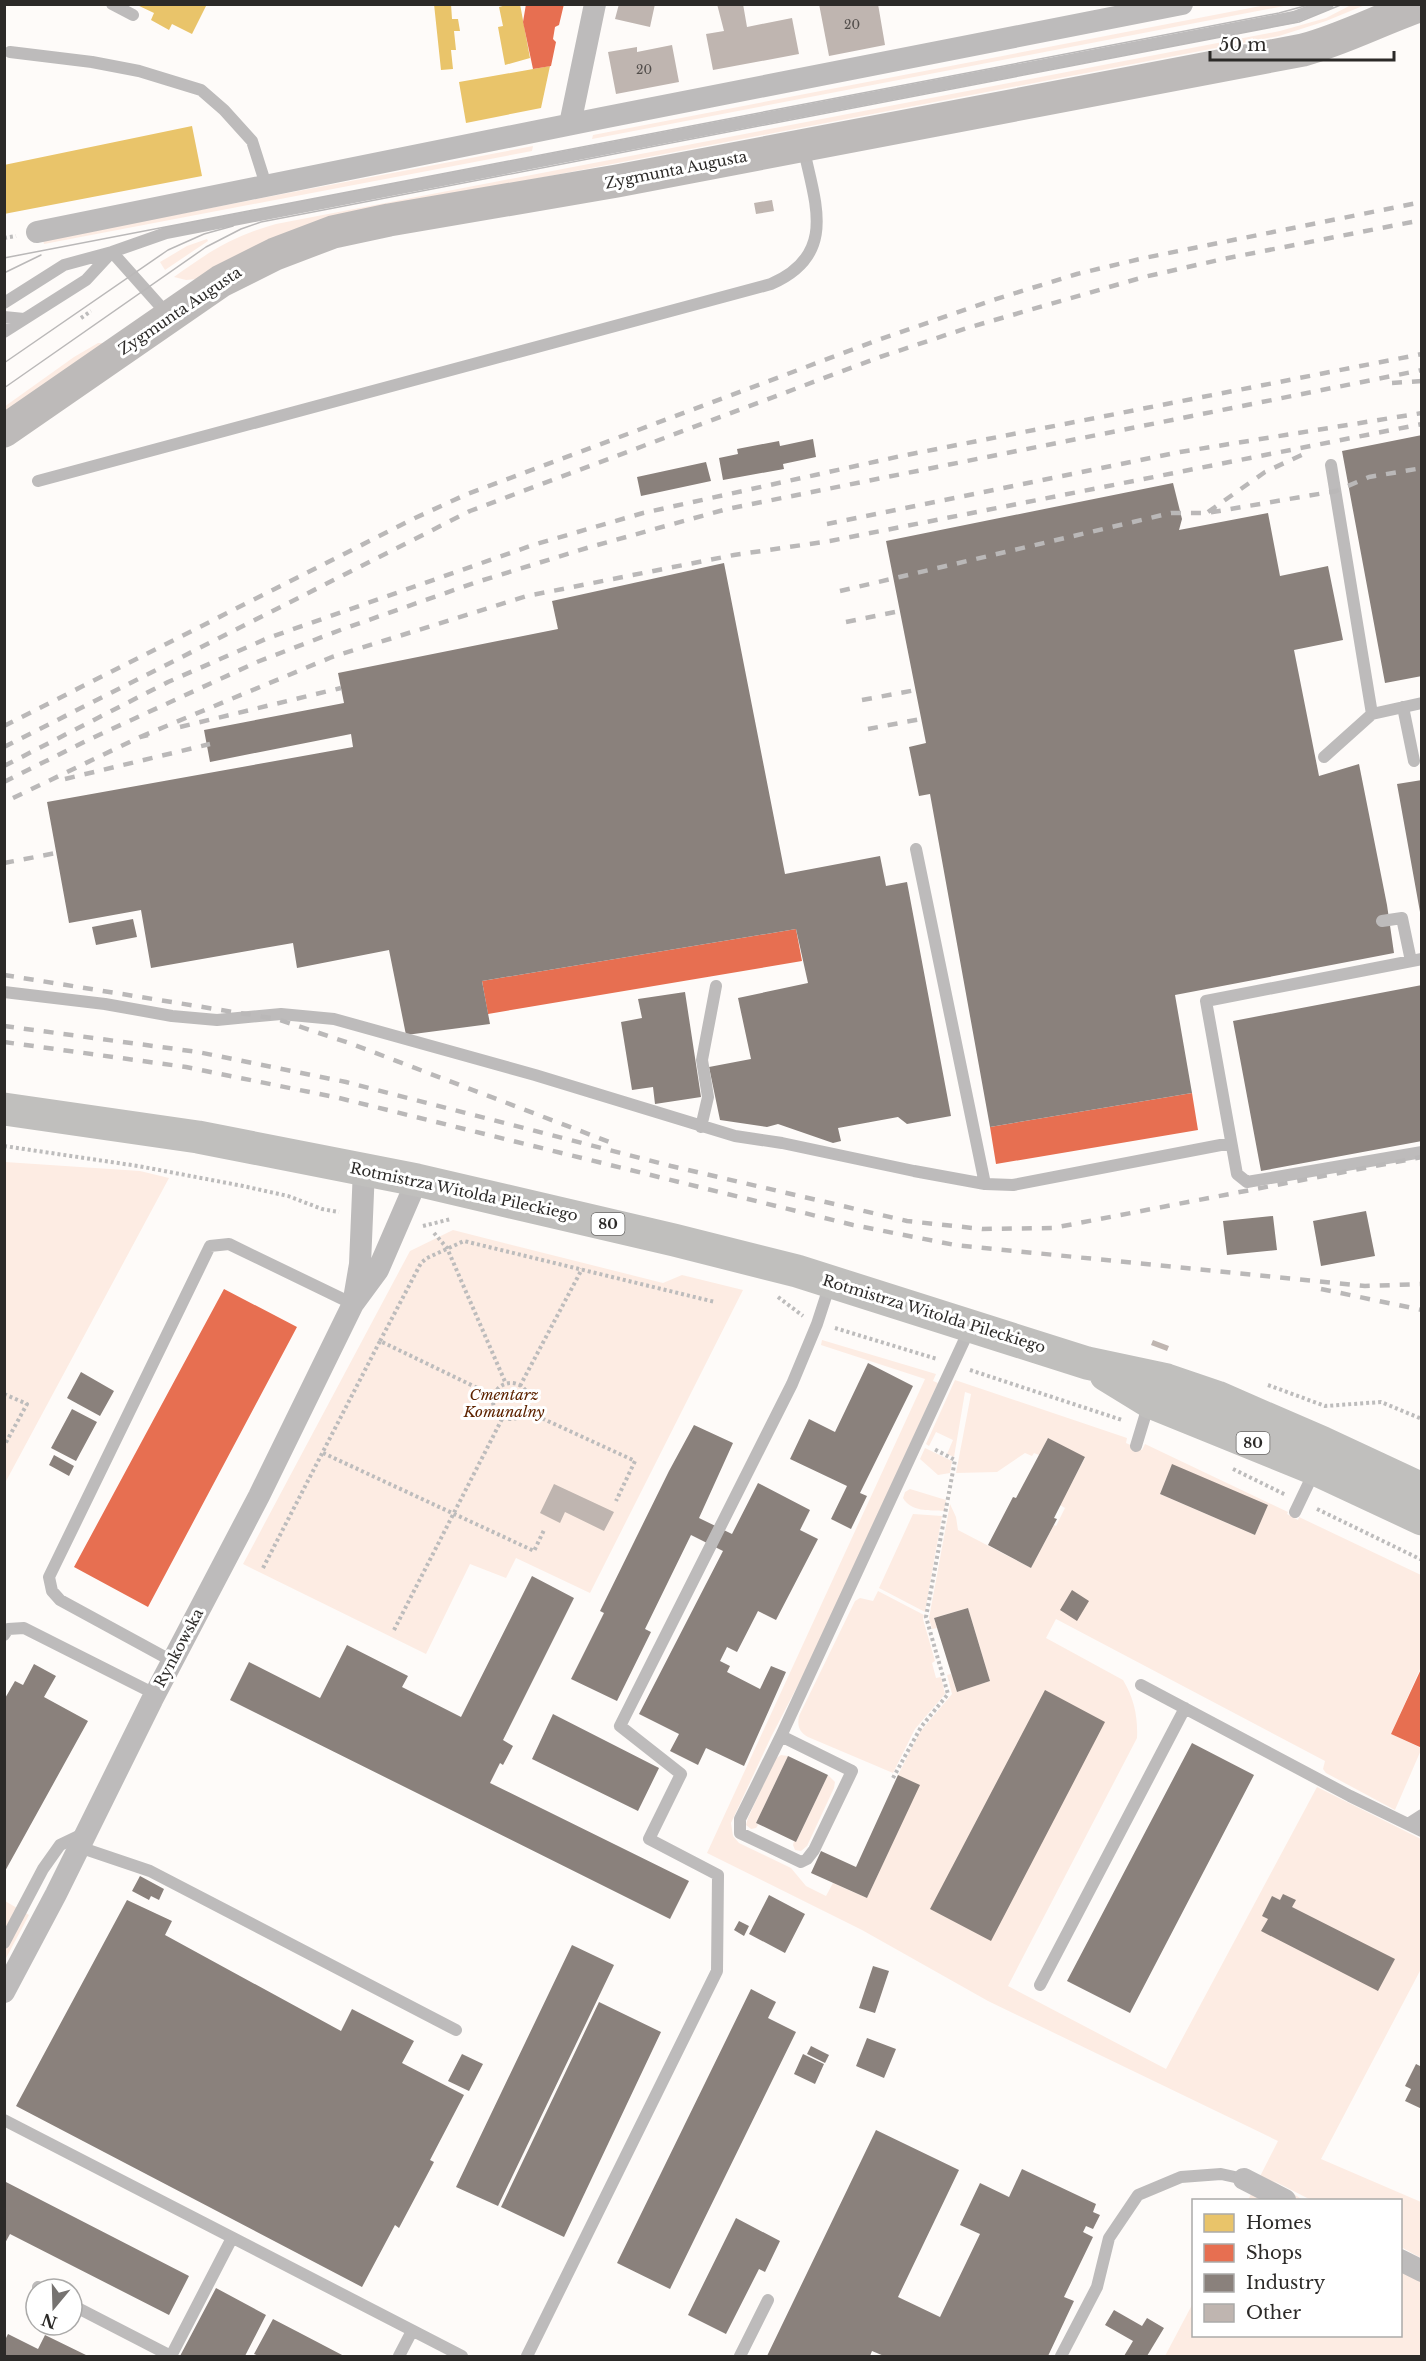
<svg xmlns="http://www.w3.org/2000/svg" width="1426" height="2361" viewBox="0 0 1426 2361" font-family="'Libre Baskerville',serif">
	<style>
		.green { fill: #fdece3; fill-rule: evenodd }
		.homes { fill: #e9c46a }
		.shops { fill: #e76f51 }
		.industry { fill: #8a817c }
		.building { fill: #bfb5b0 }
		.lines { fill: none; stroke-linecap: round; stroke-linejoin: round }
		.path { stroke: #bdbcbc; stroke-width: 4; stroke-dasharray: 3 3; stroke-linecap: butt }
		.lane { stroke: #bdbbbb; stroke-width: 12 }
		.street { stroke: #bdbbbb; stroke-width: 22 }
		.secondary { stroke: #bdbab9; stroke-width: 33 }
		.primary { stroke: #c0bfbd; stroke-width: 33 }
		.tram { stroke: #bab8b8; stroke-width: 1.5 }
		.rail { stroke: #bab8b8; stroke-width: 4.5; stroke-dasharray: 10 10; stroke-linecap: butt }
		.labels { text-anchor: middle; stroke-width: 6; stroke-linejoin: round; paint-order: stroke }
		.number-label { font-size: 12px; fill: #514d4a }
		.shield { fill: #fff; stroke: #6b6a68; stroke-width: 1.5 }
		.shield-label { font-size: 14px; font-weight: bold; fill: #2c2a28 }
		.street-label { font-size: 15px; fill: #2c2a28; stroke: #fff }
		.park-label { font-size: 15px; font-style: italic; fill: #5d2300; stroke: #fff }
	</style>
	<rect width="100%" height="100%" fill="#fefbf9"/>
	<path class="green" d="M1271 4 1289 5 592 139 593 135Z
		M1351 5H1365L1326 21 1279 36 482 189 197 279 186 280 174 277C210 251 233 236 276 224L1280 31 1326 18Z
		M533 146 532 151 44 244 43 240Z
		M207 239 208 241 165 270 160 262 187 246Z
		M98 343H106L5 414 4 407 74 357Z
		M5 1162 140 1171 169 1178 5 1483Z
		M453 1230 663 1283 682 1275 743 1290 590 1593 516 1558 506 1578 470 1564 426 1654 243 1564 410 1251Z
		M822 1340 936 1374 933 1381 938 1383 810 1662 771 1737 731 1823 733 1836 739 1843 791 1868 806 1886 826 1896 833 1883 867 1898 919 1785 898 1775 920 1732 952 1694 947 1675 951 1674 957 1692 990 1681 968 1608 934 1618 937 1628 932 1629 929 1618 950 1504 956 1517 958 1530 1031 1568 1054 1525 1056 1526 1065 1508 1060 1505 1085 1458 1048 1438 1039 1455 1034 1453 1032 1456 1025 1453 997 1472 956 1473 971 1394 965 1392 954 1457 947 1454 953 1440 936 1432 929 1446 926 1444 955 1380 1127 1438 1126 1443 1142 1450 1145 1444 1288 1512 1287 1514 1298 1520 1299 1517 1421 1575V1667L1391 1734 1421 1748V1750L1395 1810 1326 1773 1323 1769 1325 1761 1056 1619 1046 1638 1123 1680C1134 1698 1138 1717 1137 1738L1008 1986 1166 2069 1317 1787 1421 1839V1969L1321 2159 1421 2202V2258L1401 2247 1400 2200H1311L1272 2180 1303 2200H1248L1278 2141 988 2001 862 1930 707 1853 925 1379 821 1345ZM1172 1465 1267 1506 1255 1535 1160 1494Z
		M925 1448 952 1461 950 1473 938 1475 920 1459Z
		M910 1489 946 1500 944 1511C929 1510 911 1512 903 1498L905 1492Z
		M913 1514 942 1516 925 1612 879 1588Z
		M878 1591 924 1615 923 1619 935 1661 932 1663 936 1678 941 1677 945 1694 915 1729 893 1773 808 1737C799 1732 797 1725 799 1716L855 1601 860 1598 873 1601Z
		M781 1755 788 1756 756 1823 758 1825 756 1828 751 1829 746 1825 748 1818 775 1759Z
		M828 1775 835 1782 834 1788 807 1846 801 1851 795 1850 793 1845 794 1841 796 1842Z
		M5 1901 29 1915 5 1960Z
		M1401 2260 1421 2273V2356H1165L1193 2303 1194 2336H1400Z"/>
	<path class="homes" d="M135 4H207L192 34 172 24 169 30 151 20 154 13Z
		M434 4H451L452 19H458L460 31H454L456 50H451L453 69 441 70Z
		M510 4H520L530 58 505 65 498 27 503 26 499 7Z
		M550 66 541 108 466 123 459 82Z
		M192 126 202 176 4 214V165Z"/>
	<path class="shops" d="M526 4H564L559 25 555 27 553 39 556 42 551 66 533 69 523 22Z
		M796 929 802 961 488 1014 482 981Z
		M1192 1093 1198 1130 996 1164 990 1127Z
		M224 1289 297 1327 148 1607 74 1567Z
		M1422 1667V1748L1391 1734Z"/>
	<path class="industry" d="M1422 435V676L1385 683 1342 451Z
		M813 439 816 457 783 464 784 469 723 480 719 458 738 454 737 449 779 441 780 446Z
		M706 462 711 481 641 496 637 477Z
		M1173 483 1182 519 1179 530 1268 513 1280 576 1328 566 1343 640 1294 650 1319 776 1359 764 1387 905 1394 953 1175 995 1192 1093 990 1127 930 794 919 796 909 747 926 743 886 541Z
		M724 563 785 874 880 856 886 886 907 882 951 1116 907 1124 898 1117 838 1128 841 1141 833 1143 778 1124 767 1127 720 1120 709 1067 751 1059 738 998 808 983 796 929 482 981 490 1024 406 1035 389 950 297 968 293 943 151 968 141 910 69 923 47 802 353 747 351 734 210 762 204 730 344 703 338 673 558 629 552 601Z
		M1422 780V911L1420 912 1397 784Z
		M133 919 137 937 96 945 92 927Z
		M1422 985V1141L1261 1171 1233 1021Z
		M685 992 701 1097 655 1104 653 1087 632 1090 621 1022 642 1018 638 999Z
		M1366 1211 1375 1256 1321 1266 1313 1221Z
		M1273 1216 1277 1250 1227 1255 1223 1221Z
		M868 1363 913 1386 860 1493 867 1496 851 1529 831 1519 847 1486 790 1459 809 1419 835 1432Z
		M81 1372 114 1391 100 1416 67 1398Z
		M72 1409 97 1422 76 1461 51 1448Z
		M694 1425 733 1443 699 1518 732 1534 758 1483 810 1510 800 1530 818 1539 776 1620 758 1611 737 1652 727 1647 720 1661 730 1666 727 1672 760 1689 771 1666 786 1672 744 1766 706 1748 698 1765 670 1751 679 1734 639 1714 723 1551 691 1535 645 1629 651 1632 617 1701 571 1679 604 1613 600 1611 669 1471Z
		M1048 1438 1085 1457 1054 1518 1057 1519 1031 1568 988 1545 1013 1497 1016 1498Z
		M54 1455 74 1466 69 1476 49 1465Z
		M1172 1464 1268 1505 1255 1535 1160 1494Z
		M532 1576 574 1598 503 1740 513 1746 503 1765 500 1763 490 1783 689 1881 670 1919 230 1700 249 1662 320 1698 347 1645 408 1676 402 1687 461 1717Z
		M1072 1590 1089 1601 1077 1621 1060 1610Z
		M968 1608 990 1681 957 1692 934 1618Z
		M34 1664 56 1676 44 1697 88 1721 4 1873V1700L15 1681 23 1685Z
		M1045 1690 1105 1722 991 1941 930 1909Z
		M553 1714 659 1768 638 1811 532 1759Z
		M1192 1743 1254 1775 1130 2013 1067 1981Z
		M788 1756 828 1775 796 1842 756 1823Z
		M898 1775 920 1785 867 1898 811 1873 821 1851 856 1867Z
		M140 1876 164 1889 159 1900 151 1896 149 1900 132 1891Z
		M1283 1894 1296 1900 1292 1907 1395 1959 1378 1991 1261 1931 1268 1919 1262 1916 1272 1896 1280 1900Z
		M769 1895 805 1914 785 1953 749 1934Z
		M127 1900 172 1921 165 1935 341 2031 352 2009 414 2041 402 2063 464 2095 430 2160 434 2162 399 2228 395 2225 362 2287 16 2106Z
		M739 1921 749 1926 744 1936 734 1930Z
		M572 1945 614 1965 498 2206 456 2187Z
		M873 1966 889 1971 875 2013 859 2008Z
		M751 1989 776 2002 768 2018 796 2032 670 2289 617 2263Z
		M599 2002 661 2032 564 2237 501 2207Z
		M867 2038 896 2049 884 2078 856 2066Z
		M811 2046 829 2055 825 2063 807 2054Z
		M462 2054 483 2064 469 2091 448 2081Z
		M803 2054 824 2064 815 2084 794 2074Z
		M1416 2064 1422 2067V2109L1405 2101 1411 2089 1405 2086Z
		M876 2130 959 2170 898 2297 940 2317 980 2234 960 2225 980 2183 1009 2197 1022 2169 1096 2204 1093 2212 1100 2215 1093 2229 1086 2226 1083 2232 1093 2237 1064 2297 1074 2301 1048 2356H884L872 2351 870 2356H767Z
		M4 2181 189 2276 169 2315 10 2234 4 2245Z
		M736 2218 780 2241 765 2272 759 2269 726 2334 688 2315Z
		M216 2288 266 2315 245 2356H180Z
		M1114 2310 1142 2326 1147 2318 1164 2328 1147 2356H1124L1133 2341 1105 2325Z
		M273 2319 300 2333 344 2356H259L254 2354Z
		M8 2334 38 2349 45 2335 88 2356H4V2342Z"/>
	<path class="building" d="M619 4H655L650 27 615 19Z
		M717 4H743L747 27 792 18 799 54 713 70 706 34 724 31Z
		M819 4H878L885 45 829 56Z
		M672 45 679 82 616 94 608 52 637 47V52Z
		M772 200 774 211 756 214 754 203Z
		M1153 1340 1169 1346 1167 1351 1151 1345Z
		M554 1484 614 1512 604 1531 565 1512 560 1523 540 1513Z"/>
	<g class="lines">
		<path class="path" d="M4 238 16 236
			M81 318 91 311
			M4 1146 138 1166 243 1186 288 1196 322 1209 339 1212
			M423 1226 451 1219
			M434 1233 447 1248 506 1384
			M778 1297 803 1316
			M835 1328 937 1359
			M380 1341 421 1263 427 1258 464 1241 715 1302
			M970 1370 1122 1420
			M493 1401a18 18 0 1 1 36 0a18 18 0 1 1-36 0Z
			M1268 1385 1325 1406 1381 1402 1422 1419
			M520 1386 582 1269
			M4 1394 27 1404 4 1446
			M526 1411 635 1461 616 1501
			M323 1453 534 1551 544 1530
			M1233 1469 1286 1495
			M1317 1509 1422 1560
			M263 1568 380 1341 494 1396
			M394 1630 503 1417
			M893 1778 921 1727 948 1694 926 1617 955 1460 934 1449"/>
		<path class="lane" d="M112 4 133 15
			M10 52 92 62 139 71 201 90 224 110 252 141 266 185
			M112 252 169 316
			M4 303 64 265 112 252 166 233 1294 17 1328 4
			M4 317 24 319
			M4 332 86 280 111 253
			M1331 465 1372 714 1422 703
			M38 481 771 284C838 255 815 203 803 146
			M1403 707 1414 761
			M1324 757 1372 714
			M916 849 985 1184
			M1382 921 1402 918 1411 961
			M1422 959 1206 1001 1237 1174 1247 1182 1422 1152
			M4 992 105 1004 172 1016 217 1020 281 1014 334 1019 535 1075 735 1136 782 1143 914 1171 985 1184 1013 1185 1231 1143
			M701 1127 708 1097 702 1060 716 986
			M1136 1446 1149 1403
			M1295 1512 1315 1470
			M4 1635 8 1629 24 1628 155 1694
			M172 1661 60 1600 52 1591 49 1577 210 1246 229 1244 353 1304
			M1141 1685 1350 1796 1422 1831
			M781 1736 852 1771 814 1850 807 1859 801 1862 740 1833V1819L781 1736 970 1328
			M1408 1824 1422 1815
			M79 1847 150 1871 456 2030
			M4 1943 43 1869 60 1845 83 1834
			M1040 1985 1185 1708
			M4 2120 462 2356
			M38 2287 41 2289
			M72 2305 171 2356 232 2238
			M399 2356 412 2331
			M527 2356 717 1971 718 1875 649 1839 681 1774 620 1726 792 1384 817 1324 830 1284
			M740 2356 768 2300
			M1061 2356 1097 2287 1109 2238 1138 2195 1181 2177 1221 2174 1244 2179"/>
		<path class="street" d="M570 124 595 4
			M37 232 602 118 1182 4
			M354 1299 360 1264 364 1169
			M4 1992 56 1894 152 1700 259 1496 353 1304 378 1270 417 1180
			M1244 2179 1285 2200
			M1400 2260 1422 2271"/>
		<path class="secondary" d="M4 431 221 281 275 254 333 232 389 220 617 181 1303 50C1344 39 1381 19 1422 5"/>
		<path class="primary" d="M4 1109 198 1137 417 1180 674 1240 797 1271 1087 1363 1167 1380 1217 1397 1323 1443 1422 1489
			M1106 1375 1150 1402 1315 1469 1422 1519"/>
		<path class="tram" d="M4 258 1279 13 1312 4
			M4 273 41 255
			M4 363 168 250 204 234 233 226
			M4 388 206 247 241 229 261 222 1299 22 1343 4"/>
		<path class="rail" d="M1392 383 1422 381
			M1208 512 1265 472 1308 452
			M827 524 1180 452 1422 413
			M840 591 1171 513H1207L1336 491 1369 477 1422 468
			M846 622 900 611
			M862 700 916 690
			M4 726 415 518 465 495 878 340 993 300 1077 274 1144 258 1422 202
			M180 727 341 688
			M868 729 921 719
			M140 737 332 657 527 596 734 555 830 541 1422 424
			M4 747 470 511 880 357 967 328 1144 277 1223 259 1422 220
			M4 766 168 682 268 638 533 545 643 513 901 456 1422 354
			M65 779 210 744
			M4 782 88 740 257 662 343 629 477 582 590 547 727 509 1422 370
			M13 798 140 737 148 735
			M4 863 56 853
			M4 975 277 1019 352 1044 612 1143
			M4 1026 198 1052 346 1082 671 1166 907 1221 982 1229 1053 1228 1422 1157
			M4 1042 186 1067 339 1098 853 1225 955 1245 1365 1286 1422 1284
			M1321 1289 1422 1310"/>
	</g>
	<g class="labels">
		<g class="number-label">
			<text x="852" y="29">20</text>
			<text x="644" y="74">20</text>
		</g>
		<g class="shield">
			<rect x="591.5" y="1213" width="33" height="22" rx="4.5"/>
			<rect x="1236.5" y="1432" width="33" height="22" rx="4.5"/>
		</g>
		<g class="shield-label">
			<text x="608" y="1229">80</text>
			<text x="1253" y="1448">80</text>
		</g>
		<g class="street-label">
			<text transform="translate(676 170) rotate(-11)" y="5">Zygmunta Augusta</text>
			<text transform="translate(180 311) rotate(-34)" y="5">Zygmunta Augusta</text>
			<text transform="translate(464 1192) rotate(12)" y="5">Rotmistrza Witolda Pileckiego</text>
			<text transform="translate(934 1314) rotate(17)" y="5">Rotmistrza Witolda Pileckiego</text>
			<text transform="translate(179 1648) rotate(-62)" y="5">Rynkowska</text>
		</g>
		<g class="park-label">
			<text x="504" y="1400">Cmentarz<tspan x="504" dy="17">Komunalny</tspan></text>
		</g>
	</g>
	<rect width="1426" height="2361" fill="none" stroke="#2c2a28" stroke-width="12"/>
	<rect x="1192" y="2199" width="210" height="138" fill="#ffffff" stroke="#abaaa9" stroke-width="1.5"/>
	<rect x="1204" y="2214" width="30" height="18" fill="#e9c46a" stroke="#abaaa9" stroke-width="1.5"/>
	<text x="1246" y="2229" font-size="18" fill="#2c2a28">Homes</text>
	<rect x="1204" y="2244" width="30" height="18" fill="#e76f51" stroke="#abaaa9" stroke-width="1.5"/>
	<text x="1246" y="2259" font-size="18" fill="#2c2a28">Shops</text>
	<rect x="1204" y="2274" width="30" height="18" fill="#8a817c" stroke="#abaaa9" stroke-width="1.5"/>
	<text x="1246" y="2289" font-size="18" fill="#2c2a28">Industry</text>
	<rect x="1204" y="2304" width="30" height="18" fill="#bfb5b0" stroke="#abaaa9" stroke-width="1.5"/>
	<text x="1246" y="2319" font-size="18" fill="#2c2a28">Other</text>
	<g transform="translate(54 2307) rotate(199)"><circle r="28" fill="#ffffff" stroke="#abaaa9" stroke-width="1.5"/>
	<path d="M0-4.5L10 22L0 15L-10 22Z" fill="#767371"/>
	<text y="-9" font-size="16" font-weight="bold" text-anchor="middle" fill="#2c2a28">N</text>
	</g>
	<path d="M1210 51v9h184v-9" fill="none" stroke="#2c2a28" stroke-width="3"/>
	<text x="1219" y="51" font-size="18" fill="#2c2a28" stroke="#ffffff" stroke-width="4.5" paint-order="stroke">50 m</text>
</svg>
